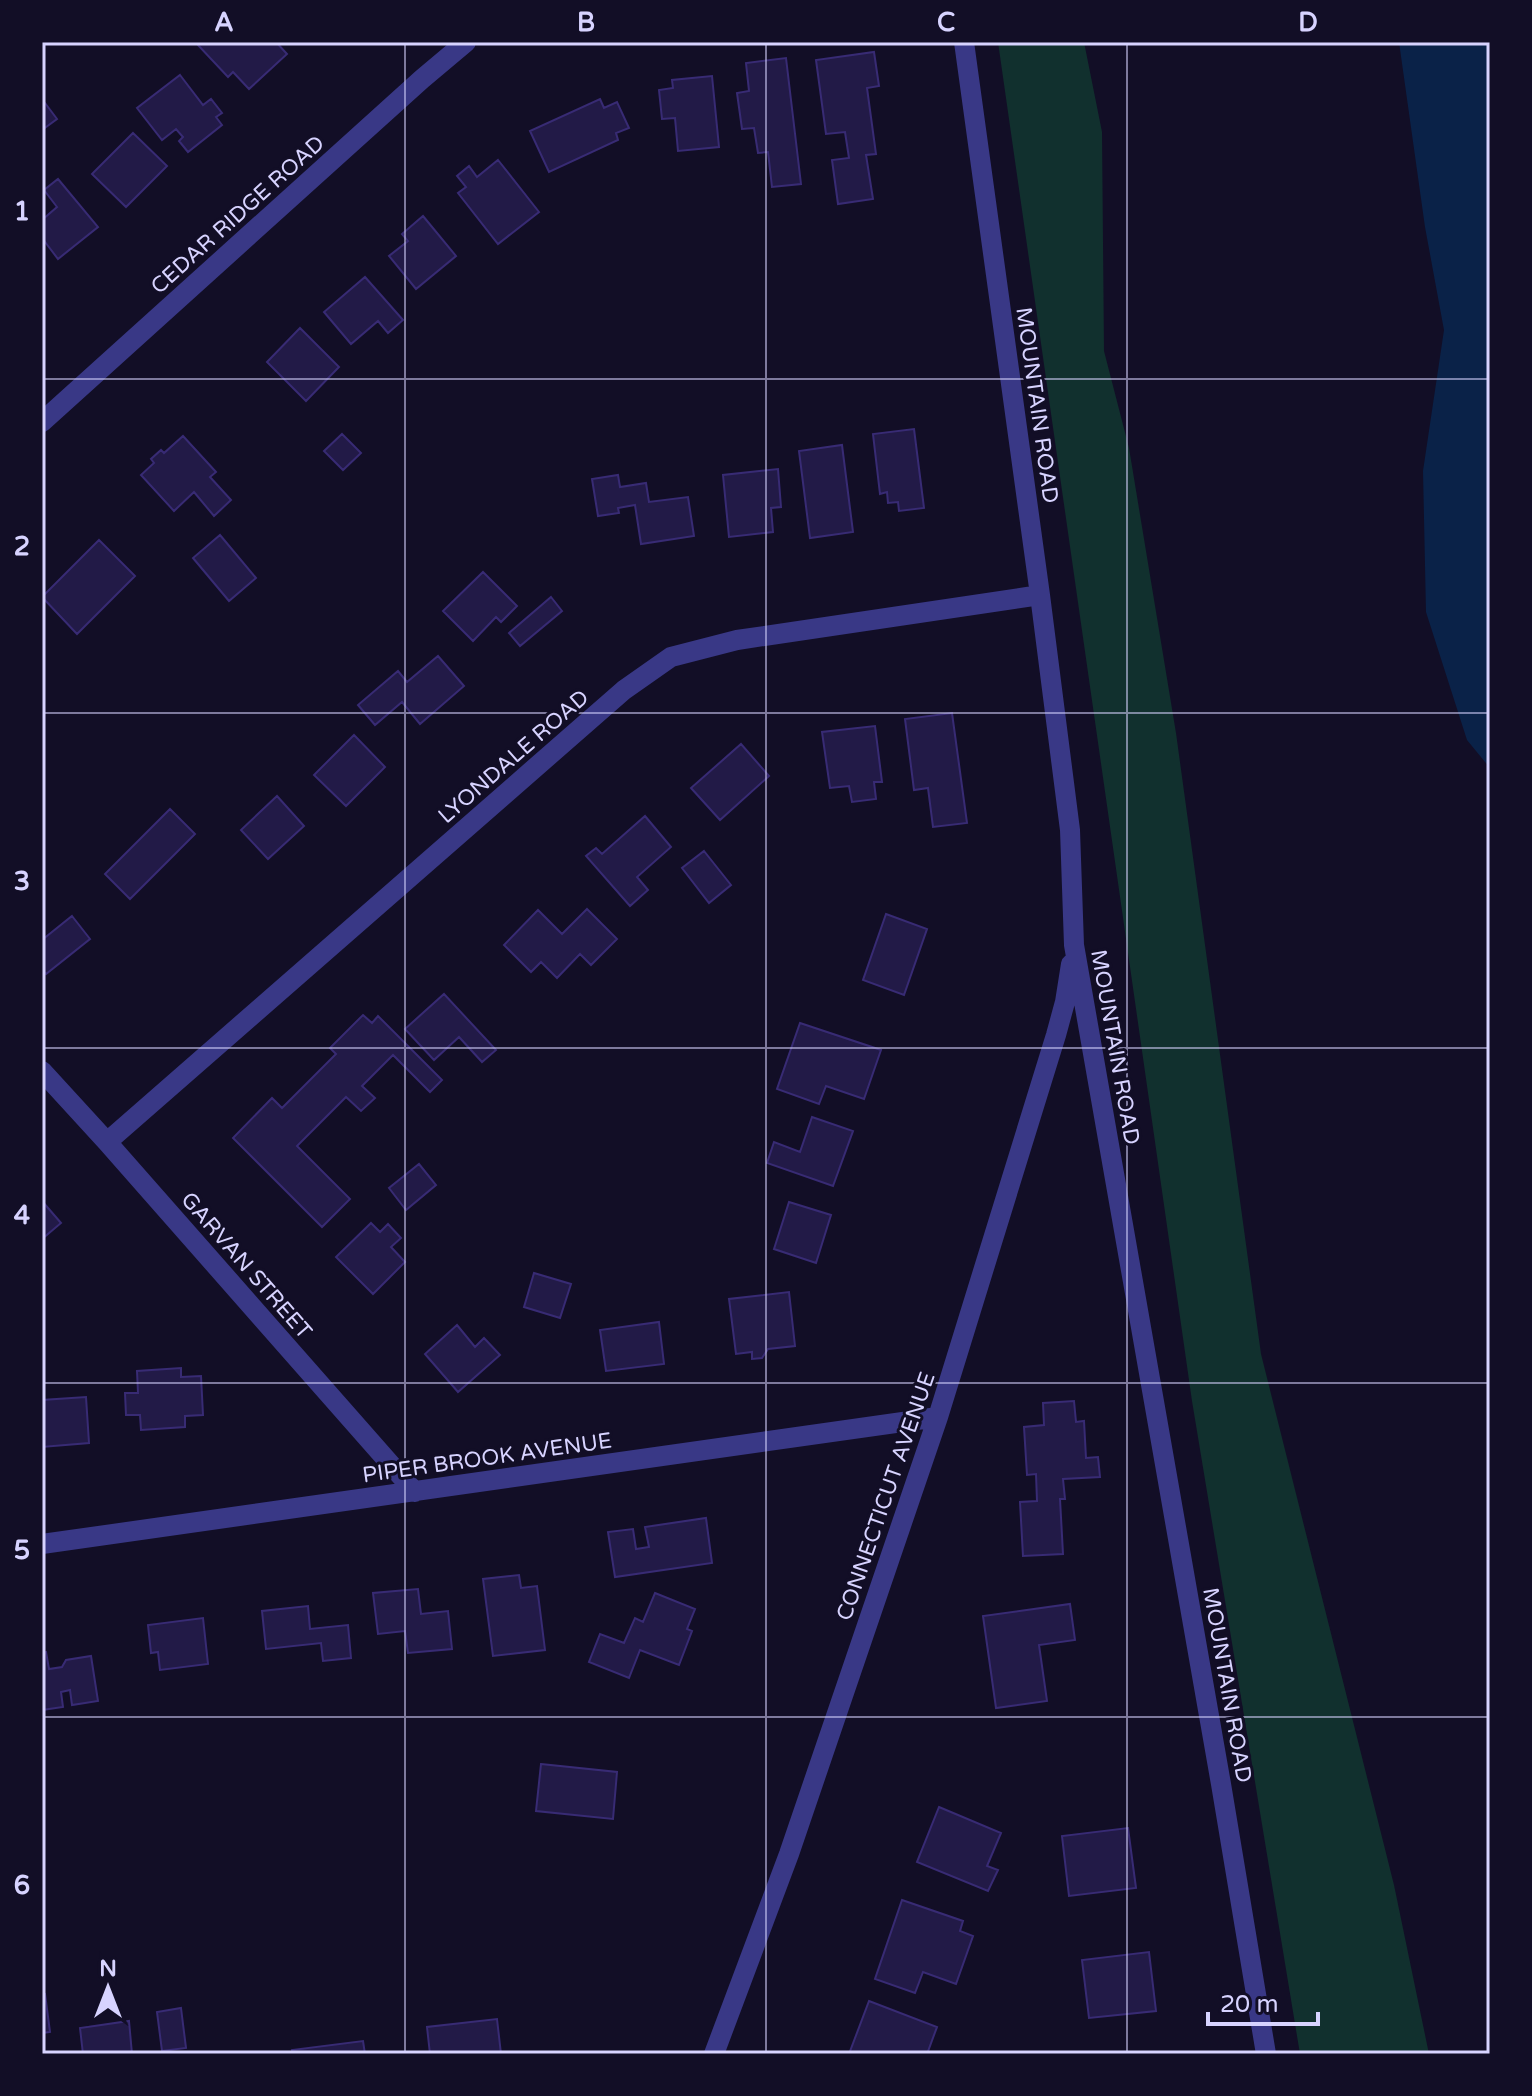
<svg xmlns="http://www.w3.org/2000/svg" width="1532" height="2096" viewBox="0 0 1532 2096" font-family="'Varela Round',sans-serif">
	<style>
		.green { fill: #11302e }
		.water { fill: #0a2248 }
		.building { fill: #221a47; stroke: #382b74; stroke-width: 2 }
		.lines { fill: none; stroke-linecap: round; stroke-linejoin: round }
		.minor { stroke: #393886; stroke-width: 20 }
		.grid { fill: none; stroke: #d7d3ff; stroke-width: 2; stroke-opacity: 0.55 }
		.labels { text-anchor: middle; stroke-width: 6; stroke-linejoin: round; paint-order: stroke }
		.street-label { font-size: 22px; fill: #d7d3ff; stroke: #120e26 }
		.neatline { fill: none; stroke: #d7d3ff; stroke-width: 3 }
		.grid-label { font-size: 26px; text-anchor: middle; font-weight: bold; fill: #d7d3ff }
	</style>
	<rect width="100%" height="100%" fill="#120e26"/>
	<path class="green" d="M998 42H1084L1102 132 1104 351 1129 448 1176 733 1261 1354 1394 1885 1429 2054H1300L1192 1401Z"/>
	<path class="water" d="M1399 42H1490V768L1467 740 1426 612 1423 471 1444 330 1425 227Z"/>
	<path class="building" d="M233 42 235 44 238 42H276L287 54 249 89 233 72 228 77 196 43Z
		M874 52 879 86 867 88 876 154 866 155 873 199 838 204 832 160 849 158 845 132 826 134 816 60Z
		M786 58 801 184 772 187 768 152 758 153 754 128 742 129 737 93 749 91 746 63Z
		M180 75 203 105 211 99 222 113 216 117 222 125 188 152 179 141 183 137 176 129 162 140 137 108Z
		M712 76 719 147 678 151 675 118 662 119 659 90 673 88 672 80Z
		M42 99 57 119 42 130Z
		M600 99 604 108 617 102 629 128 616 133 618 140 549 172 530 131Z
		M133 133 167 166 126 207 92 174Z
		M498 160 539 212 498 244 458 193 466 187 457 176 469 166 477 177Z
		M58 179 98 227 58 259 42 238V220L57 207 44 190Z
		M423 216 456 256 416 289 389 256 408 241 402 234Z
		M365 277 403 320 388 333 378 321 351 344 324 312Z
		M300 328 339 367 306 401 267 362Z
		M914 429 924 508 899 511 898 502 888 503 887 492 880 494 873 434Z
		M342 434 361 453 343 470 324 451Z
		M183 436 216 472 210 477 231 500 214 516 194 492 174 511 141 475 154 463 151 459 161 450 164 453Z
		M842 445 853 532 810 538 799 451Z
		M778 469 781 507 771 508 773 532 729 537 723 475Z
		M618 475 620 487 646 483 649 502 688 497 694 536 641 544 635 505 618 508 619 513 598 516 592 479Z
		M220 535 256 578 229 601 193 558Z
		M99 540 135 576 77 634 42 597Z
		M483 572 517 606 501 622 496 617 473 641 443 611Z
		M551 597 562 611 520 646 509 633Z
		M438 656 464 686 420 724 402 702 375 725 358 705 398 671 407 682Z
		M952 713 967 823 933 827 928 788 914 790 905 719Z
		M875 726 882 782H874L876 799 852 802 849 786 830 788 822 732Z
		M354 735 385 767 346 806 314 775Z
		M741 744 769 776 720 820 691 788Z
		M277 796 304 826 268 859 241 830Z
		M170 809 195 834 130 899 105 874Z
		M645 816 671 847 637 877 648 890 630 906 586 856 596 848 602 854Z
		M704 851 731 885 709 903 682 868Z
		M587 909 617 939 591 965 580 954 557 978 541 962 531 972 504 945 538 910 562 934Z
		M886 914 927 929 904 995 863 980Z
		M72 916 90 939 46 974 42 969V940Z
		M444 994 496 1050 482 1062 459 1037 434 1060 405 1029Z
		M363 1015 372 1023 378 1016 442 1080 430 1092 393 1055 362 1086 375 1098 361 1111 346 1097 297 1146 350 1199 322 1227 233 1138 272 1098 282 1108 336 1054 330 1048Z
		M800 1023 881 1050 864 1099 826 1086 819 1104 777 1089Z
		M812 1117 853 1131 833 1186 767 1163 774 1142 800 1152Z
		M419 1164 436 1185 406 1210 389 1188Z
		M42 1201 61 1223 42 1239Z
		M789 1202 831 1215 816 1263 774 1249Z
		M371 1223 380 1232 388 1224 401 1238 391 1247 405 1262 373 1294 336 1257Z
		M534 1273 571 1284 560 1318 524 1307Z
		M789 1292 795 1346 768 1349 762 1358 752 1359V1352L736 1354 729 1299Z
		M659 1322 664 1364 606 1371 600 1330Z
		M457 1325 475 1347 484 1338 500 1355 458 1392 425 1354Z
		M181 1368V1377L201 1376 203 1415 185 1416V1427L141 1430 140 1415H126L125 1393H138L137 1371Z
		M86 1397 89 1443 42 1447V1400Z
		M1074 1401 1076 1422 1084 1421 1086 1458 1098 1457 1100 1477 1063 1479 1065 1499H1060L1063 1554 1023 1556 1020 1502 1037 1501 1036 1474 1027 1475 1024 1427 1044 1425 1043 1403Z
		M706 1518 712 1563 615 1577 608 1532 633 1529 636 1549 649 1547 645 1527Z
		M519 1575 521 1588 537 1586 545 1650 493 1656 483 1579Z
		M418 1589 421 1614 448 1611 452 1649 408 1653 405 1631 378 1634 373 1593Z
		M655 1593 695 1609 687 1629 692 1631 679 1665 640 1650 629 1678 589 1662 600 1634 624 1643 635 1618 643 1622Z
		M1070 1604 1075 1640 1039 1645 1047 1701 996 1708 983 1616Z
		M308 1606 310 1629 348 1625 351 1658 323 1661 321 1643 266 1649 262 1611Z
		M203 1618 208 1664 160 1670 158 1652 151 1653 148 1625Z
		M46 1652 49 1669 62 1667 66 1660 91 1656 98 1701 72 1705 70 1690 61 1692 63 1707 42 1710V1653Z
		M541 1764 617 1772 613 1819 536 1811Z
		M939 1807 1001 1833 987 1866 998 1870 988 1891 917 1862Z
		M1128 1828 1136 1888 1069 1896 1062 1836Z
		M902 1900 963 1921 960 1931 973 1936 956 1984 923 1972 915 1993 875 1979Z
		M1149 1952 1156 2011 1089 2018 1082 1960Z
		M45 1994 50 2032 42 2033V1995Z
		M869 2001 937 2027 927 2054H849Z
		M181 2008 186 2048 162 2051 157 2012Z
		M497 2019 501 2054H430L427 2027Z
		M129 2021 132 2054H83L80 2028Z
		M363 2041 365 2054H293L292 2050Z"/>
	<g class="lines">
		<path class="minor" d="M964 42 1040 595 1070 830 1074 945 1221 1784 1266 2054
			M42 422 422 79 466 42
			M42 1071 107 1142 415 1492
			M107 1142 624 690 671 657 737 640 1040 595
			M42 1544 938 1417
			M714 2054 789 1854 938 1417 1056 1035 1065 1002 1071 964"/>
	</g>
	<path class="grid" d="M405 42V2054M766 42V2054M1127 42V2054M42 379H1490M42 713H1490M42 1048H1490M42 1383H1490M42 1717H1490"/>
	<g class="labels">
		<g class="street-label">
			<text transform="translate(237 214) rotate(-42)" y="8">CEDAR RIDGE ROAD</text>
			<text transform="translate(1038 405) rotate(82)" y="8">MOUNTAIN ROAD</text>
			<text transform="translate(513 756) rotate(-41)" y="8">LYONDALE ROAD</text>
			<text transform="translate(1116 1047) rotate(80)" y="8">MOUNTAIN ROAD</text>
			<text transform="translate(247 1265) rotate(49)" y="8">GARVAN STREET</text>
			<text transform="translate(487 1457) rotate(-8)" y="8">PIPER BROOK AVENUE</text>
			<text transform="translate(885 1496) rotate(-71)" y="8">CONNECTICUT AVENUE</text>
			<text transform="translate(1228 1685) rotate(80)" y="8">MOUNTAIN ROAD</text>
		</g>
	</g>
	<rect width="1532" height="2096" fill="none" stroke="#120e26" stroke-width="88"/>
	<g transform="translate(108 1988)" stroke="#120e26" stroke-width="6" paint-order="stroke">
	<path d="M0-6L14 30L0 20L-14 30Z" fill="#d7d3ff"/>
	<text y="-12" font-size="22" font-weight="bold" text-anchor="middle" fill="#d7d3ff">N</text>
	</g>
	<path d="M1208 2012v12h110v-12" fill="none" stroke="#d7d3ff" stroke-width="4"/>
	<text x="1220" y="2012" font-size="24" fill="#d7d3ff" stroke="#120e26" stroke-width="6" paint-order="stroke">20 m</text>
	<rect x="44" y="44" width="1444" height="2008" class="neatline"/>
	<g class="grid-label">
		<text x="224" y="31">A</text>
		<text x="586" y="31">B</text>
		<text x="946" y="31">C</text>
		<text x="1308" y="31">D</text>
		<text x="22" y="220">1</text>
		<text x="22" y="555">2</text>
		<text x="22" y="890">3</text>
		<text x="22" y="1224">4</text>
		<text x="22" y="1559">5</text>
		<text x="22" y="1894">6</text>
	</g>
</svg>
